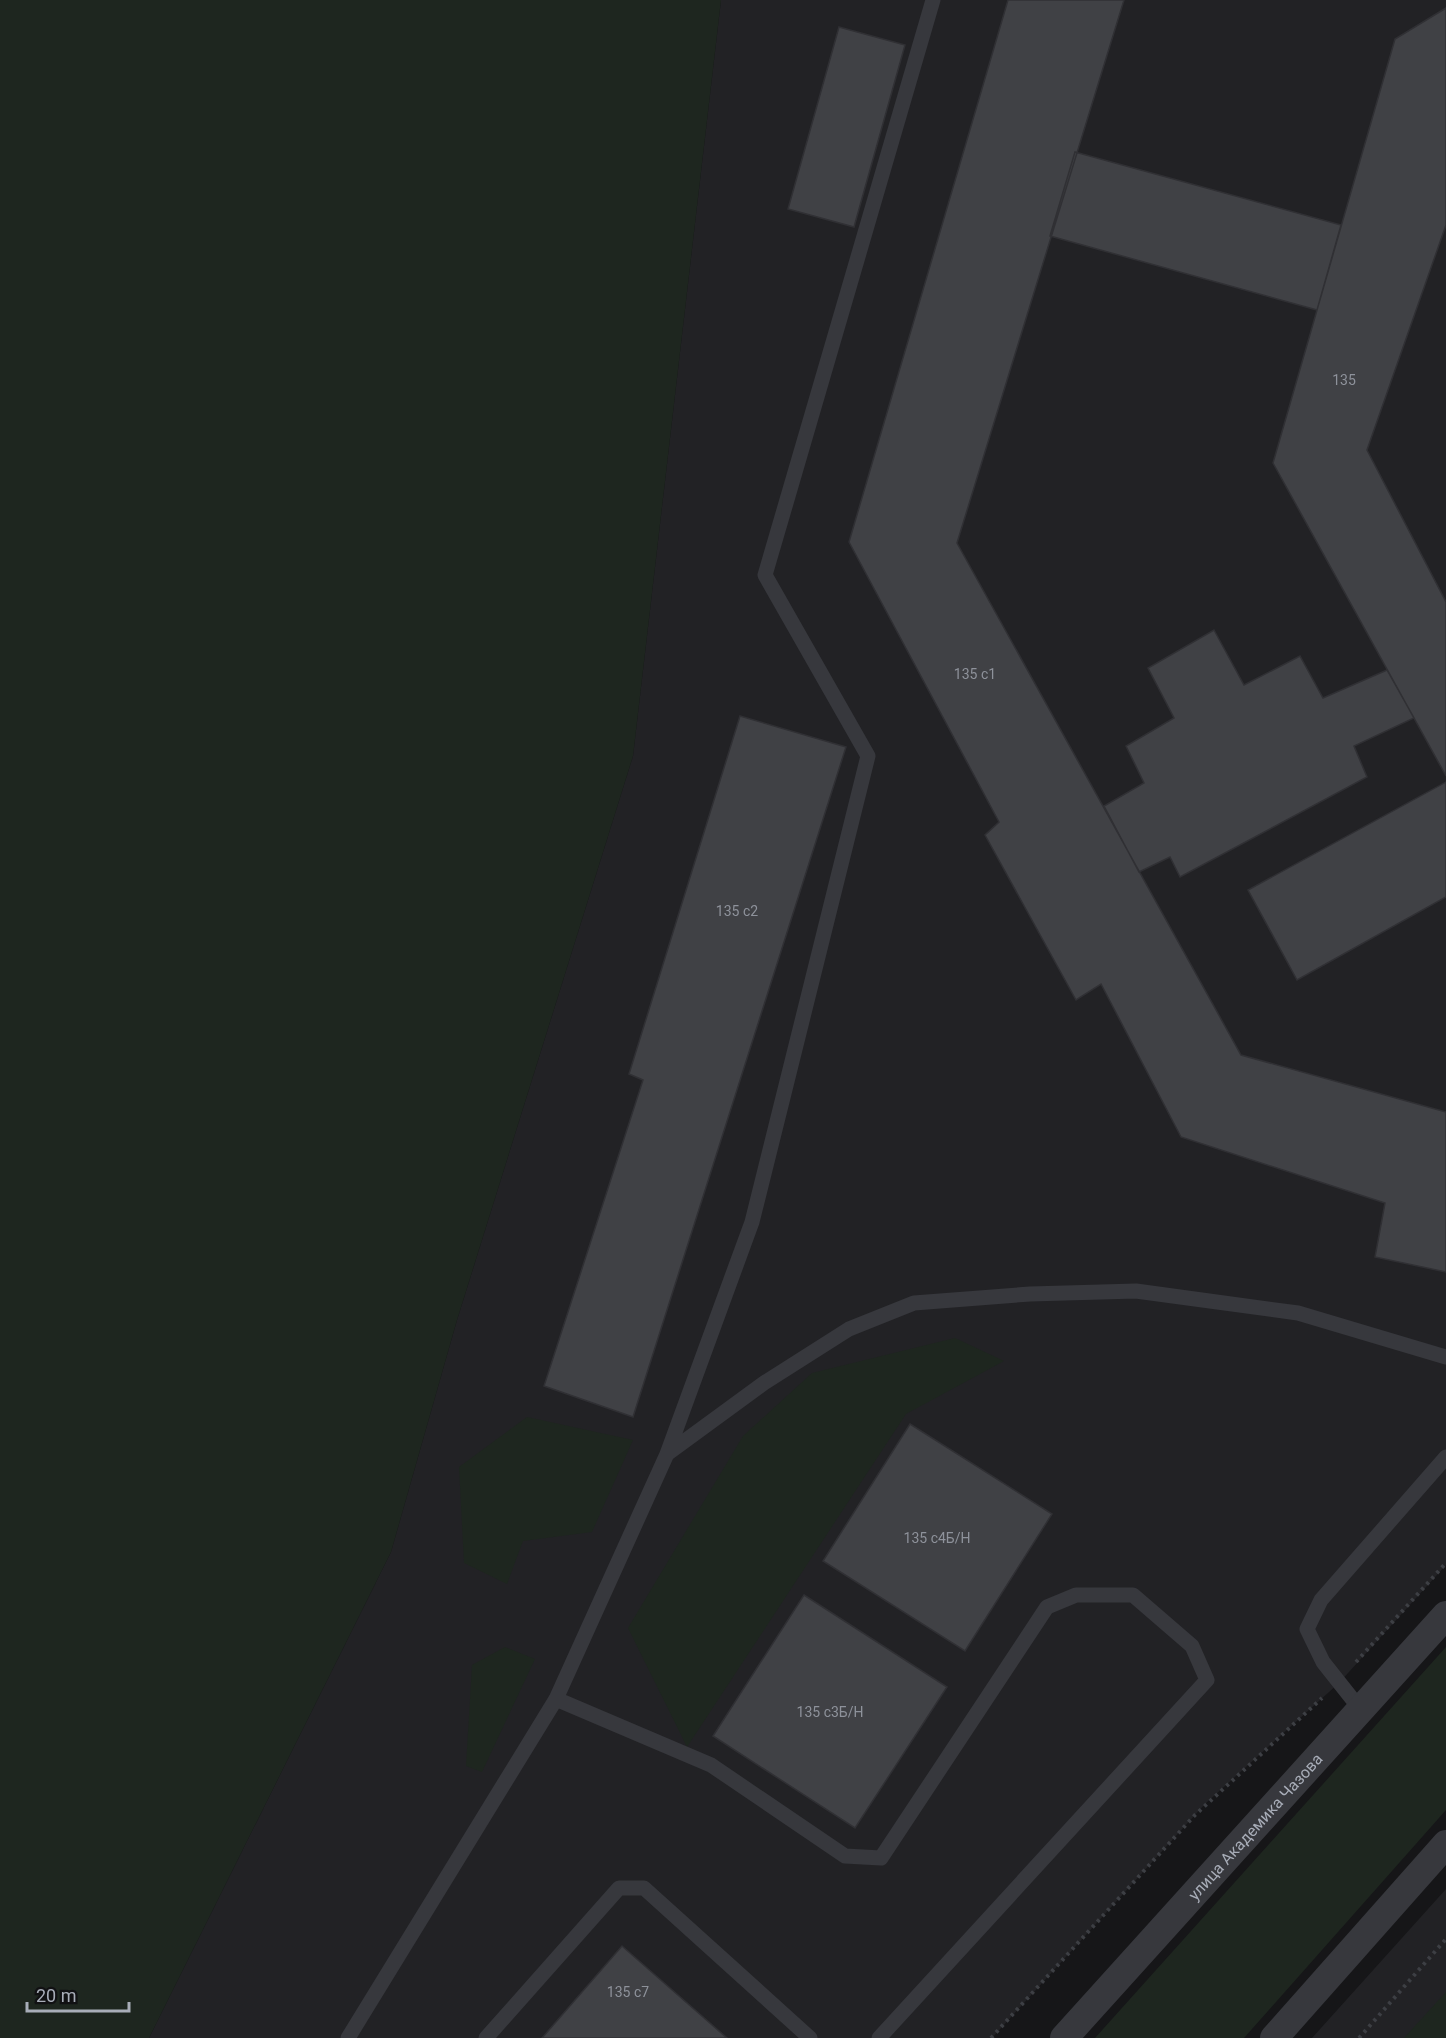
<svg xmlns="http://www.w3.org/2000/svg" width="1446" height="2038" viewBox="0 0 1446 2038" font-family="Roboto,sans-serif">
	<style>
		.built { fill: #222225 }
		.green { fill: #1e261f }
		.building { fill: #404145; stroke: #303034; stroke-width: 1.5 }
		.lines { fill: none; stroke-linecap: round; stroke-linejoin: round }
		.path { stroke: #3d3f44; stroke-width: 4; stroke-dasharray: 3 4.5; stroke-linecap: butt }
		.lane { stroke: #37383d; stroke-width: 15 }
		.street { stroke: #37383d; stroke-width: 28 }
		.labels { text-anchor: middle; stroke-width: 5; stroke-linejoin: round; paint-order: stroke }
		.number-label { font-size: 14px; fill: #8e929b }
		.street-label { font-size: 16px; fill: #a8adb8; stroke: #111113 }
	</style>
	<rect width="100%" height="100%" fill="#161618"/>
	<path class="built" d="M721 0H1446V1565L1339 1683 1205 1804 992 2038H149L391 1552 457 1320 633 756Z
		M1446 1889V2038H1312Z"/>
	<path class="green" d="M0 0H721L633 756 457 1320 391 1552 149 2038H0Z
		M955 1338 1004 1361 906 1414 687 1747 628 1628 743 1436 812 1373Z
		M527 1417 633 1440 592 1532 523 1541 507 1584 464 1563 459 1467Z
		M505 1647 535 1659 482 1772 466 1766 472 1665Z
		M1446 1647V1810L1244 2038H1095Z
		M1446 1992V2038H1404Z"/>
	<path class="building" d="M1008 0H1124L957 543 1241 1055 1446 1112V1272L1375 1257 1385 1203 1181 1137 1101 984 1076 1000 985 835 999 822 849 542Z
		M1446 8V225L1367 450 1446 602V776L1273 463 1395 39Z
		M839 27 905 45 854 227 788 209Z
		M1075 152 1341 225 1317 310 1050 236Z
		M1214 630 1244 685 1300 656 1323 698 1387 670 1414 718 1354 746 1367 777 1180 877 1170 857 1139 872 1104 806 1144 783 1126 746 1174 718 1148 668Z
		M740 716 846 747 633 1417 544 1386 643 1080 629 1074Z
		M1446 782V897L1297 980 1248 890Z
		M910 1424 1052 1514 965 1651 823 1561Z
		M804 1595 947 1687 855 1828 713 1736Z
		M622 1946 727 2038H542Z"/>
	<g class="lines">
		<path class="path" d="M1356 1662 1446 1563
			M991 2038 1195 1815 1322 1698
			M1359 2038 1446 1939"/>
		<path class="lane" d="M667 1454 764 1383 849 1329 914 1303 1030 1294 1136 1291 1298 1313 1446 1357
			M556 1699 711 1765 845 1856 881 1858 1047 1607 1076 1595H1133L1192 1646 1207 1680 879 2038
			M1361 1710 1323 1662 1307 1629 1321 1600 1446 1457
			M348 2038 556 1699 667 1454 752 1222 868 756 765 575 933 0
			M486 2038 619 1888H644L810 2038"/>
		<g class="street">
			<path id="s1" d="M1064 2038 1446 1615"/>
			<path d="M1274 2038 1446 1844"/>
		</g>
	</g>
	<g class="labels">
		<g class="number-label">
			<text x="1344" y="385">135</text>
			<text x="975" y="679">135 с1</text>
			<text x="737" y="916">135 с2</text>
			<text x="937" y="1543">135 с4Б/Н</text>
			<text x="830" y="1717">135 с3Б/Н</text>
			<text x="628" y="1997">135 с7</text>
		</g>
		<g class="street-label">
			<text dy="6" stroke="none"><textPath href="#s1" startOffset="285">улица Академика Чазова</textPath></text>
		</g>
	</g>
	<path d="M27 2002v9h102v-9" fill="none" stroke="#a8adb8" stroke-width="3"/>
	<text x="36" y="2002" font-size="18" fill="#a8adb8" stroke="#111113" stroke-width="4.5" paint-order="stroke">20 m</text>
</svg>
